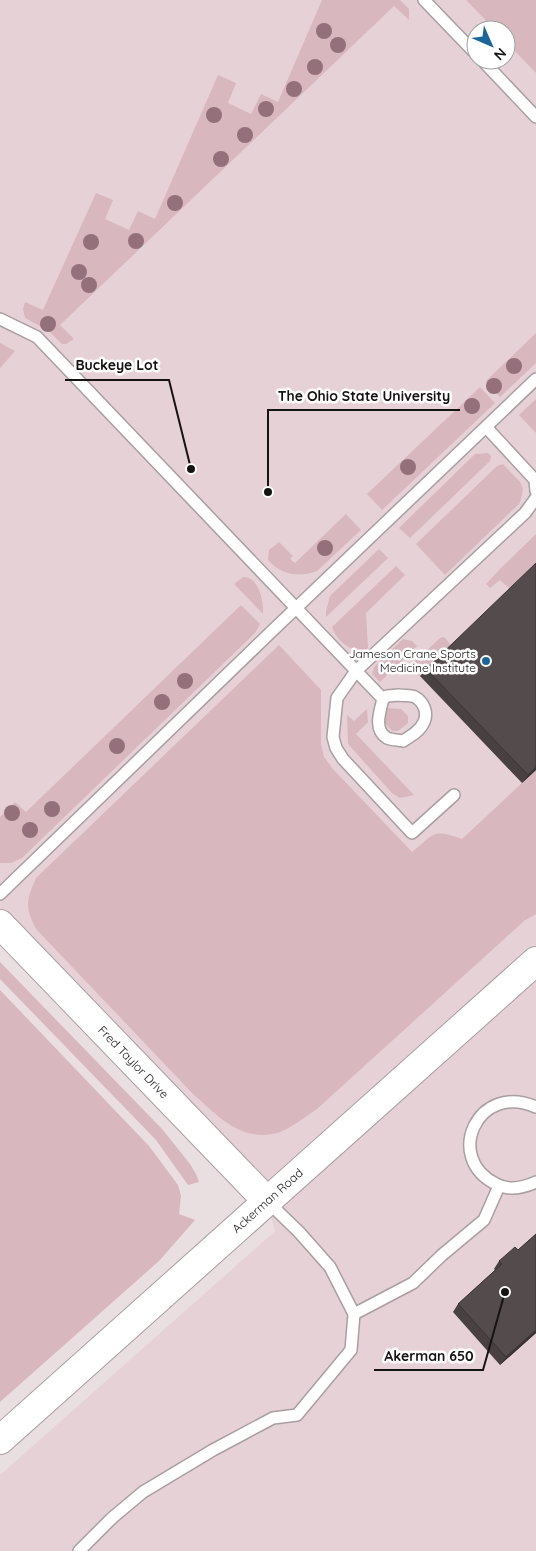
<svg xmlns="http://www.w3.org/2000/svg" width="536" height="1551" viewBox="0 0 536 1551" font-family="Quicksand,sans-serif">
	<style>
		.built { fill: #e6d2d6; fill-rule: evenodd }
		.green { fill: #d8b7be }
		.lines { fill: none; stroke-linecap: round; stroke-linejoin: round }
		.service-casing { stroke: #a99ea0; stroke-width: 14 }
		.tertiary-casing { stroke: #a99ea0; stroke-width: 30 }
		.secondary-casing { stroke: #a99ea0; stroke-width: 30 }
		.service { stroke: #fff; stroke-width: 11 }
		.tertiary { stroke: #fff; stroke-width: 28 }
		.secondary { stroke: #fff; stroke-width: 28 }
		.tree { fill: #93707a }
		.wall { fill: #484041 }
		.shaded-wall { fill: #3b3435 }
		.building { fill: #544b4c; stroke: #3b3435 }
		.poi-dot { fill: #1c679a; stroke: #fff; stroke-width: 2 }
		.labels { text-anchor: middle; stroke-width: 5; stroke-linejoin: round; paint-order: stroke }
		.poi-label { font-size: 12px; fill: #161313; stroke: #fff; text-anchor: end }
		.street-label { font-size: 12px; fill: #161313; stroke: #fff }
		.leader { fill: none; stroke: #161313; stroke-width: 2 }
		.callout-dot { fill: #161313; stroke: #fff; stroke-width: 2 }
		.callout-label { font-size: 14px; text-anchor: middle; font-weight: bold; fill: #161313; stroke: #fff; stroke-width: 5; stroke-linejoin: round; paint-order: stroke }
	</style>
	<rect width="100%" height="100%" fill="#eadfe0"/>
	<path class="built" d="M0 0H507L536 25V1551H0V1475L275 1231 267 1201 0 924ZM476 30H506V60H476Z"/>
	<path class="green" d="M322 0H400L409 9V20L394 6 60 325 74 339 66 344H62L49 331 25 318 23 309 25 302 43 310 96 193 113 200 105 219 129 230 138 211 155 219 218 75 236 83 228 103 251 114 261 94 278 102Z
		M466 0H536V73L506 42V30H495Z
		M536 333V363L500 397 486 381Z
		M0 343 15 351 0 368Z
		M480 387 495 403 382 510 367 494Z
		M536 399V433L519 415Z
		M488 453 491 456 490 461 410 538 399 528 475 454Z
		M503 464 520 482 523 489 520 503 445 575 416 544 497 466Z
		M346 514 361 530 317 571C298 578 282 575 268 560L269 550 279 542 293 556 290 559 295 563Z
		M536 534V566L511 590 500 580 490 588 486 584 501 568Z
		M379 549 388 558 326 617V611L330 596Z
		M396 566 405 575 366 613 368 648 364 653C349 649 337 642 332 627Z
		M243 577C259 576 264 602 263 614L234 584Z
		M241 605 260 624 255 633 22 858 11 863H0V817L15 802 26 812Z
		M444 637 452 646 420 676 410 666 440 638Z
		M403 639 412 641 417 646 380 682 372 674 374 667Z
		M279 645 321 690V744L324 757 333 769 412 852C435 834 431 828 462 839L536 770V914L524 921 317 1109C308 1115 287 1131 277 1133 241 1142 219 1117 194 1095L36 929C25 907 26 901 36 878Z
		M386 708 401 709 408 716V723L398 731H392L385 723Z
		M367 709 368 722 356 734 414 795 400 798 392 793 348 744 347 715 354 721Z
		M0 962 163 1130 190 1164 196 1174 199 1182 188 1185 156 1140 0 979Z
		M0 990 149 1146 178 1185 181 1196 179 1214 195 1220 159 1261 0 1402Z"/>
	<g class="lines">
		<g class="service-casing">
			<path id="service" d="M424 0 476 54
				M482 60 536 117
				M0 319 37 337 383 699
				M486 427 535 480 536 491
				M399 695C404 696 411 695 415 697 424 702 428 713 424 722 420 731 411 736 403 741 399 740 391 740 387 738 373 730 380 711 383 699L387 696Z
				M454 795 412 833 343 759 336 748 333 737 337 698 356 671 525 513 536 498
				M0 894 272 631 536 379
				M536 1107C478 1081 443 1158 496 1184 509 1191 523 1188 536 1182
				M267 1201 299 1232 330 1267 354 1314 413 1283 442 1255 484 1220 499 1186
				M79 1551 112 1518 143 1492 213 1450 273 1418 297 1415 351 1350 354 1314"/>
		</g>
		<g class="tertiary-casing">
			<g id="tertiary">
				<path id="s1" d="M0 924 267 1201"/>
			</g>
		</g>
		<g class="secondary-casing">
			<g id="secondary">
				<path id="s2" d="M0 1440 536 961"/>
			</g>
		</g>
		<use href="#service" class="service"/>
		<use href="#tertiary" class="tertiary"/>
		<use href="#secondary" class="secondary"/>
	</g>
	<g class="tree">
		<circle cx="324" cy="31" r="8"/>
		<circle cx="338" cy="45" r="8"/>
		<circle cx="315" cy="67" r="8"/>
		<circle cx="294" cy="89" r="8"/>
		<circle cx="266" cy="109" r="8"/>
		<circle cx="214" cy="115" r="8"/>
		<circle cx="245" cy="135" r="8"/>
		<circle cx="221" cy="159" r="8"/>
		<circle cx="175" cy="203" r="8"/>
		<circle cx="136" cy="241" r="8"/>
		<circle cx="91" cy="242" r="8"/>
		<circle cx="79" cy="272" r="8"/>
		<circle cx="89" cy="285" r="8"/>
		<circle cx="48" cy="324" r="8"/>
		<circle cx="514" cy="366" r="8"/>
		<circle cx="494" cy="386" r="8"/>
		<circle cx="472" cy="406" r="8"/>
		<circle cx="408" cy="467" r="8"/>
		<circle cx="325" cy="548" r="8"/>
		<circle cx="185" cy="681" r="8"/>
		<circle cx="162" cy="702" r="8"/>
		<circle cx="117" cy="746" r="8"/>
		<circle cx="52" cy="809" r="8"/>
		<circle cx="12" cy="813" r="8"/>
		<circle cx="30" cy="830" r="8"/>
	</g>
	<path class="wall" d="M426 669 536 770 522 783 420 676Z
		M536 1234V1333L500 1365 453 1312 458 1304 495 1270 494 1269 499 1261 518 1250Z"/>
	<path class="shaded-wall" d="M536 767V770L522 783 528 775Z
		M536 1330V1333L500 1365 506 1357Z"/>
	<path class="building" d="M536 563V767L528 775 426 669Z
		M536 1234V1330L506 1357 458 1304 502 1264 499 1261 515 1247 518 1250Z"/>
	<circle class="poi-dot" cx="486" cy="661" r="5"/>
	<g class="labels">
		<g class="poi-label">
			<text x="476" y="658">Jameson Crane Sports<tspan x="476" dy="14">Medicine Institute</tspan></text>
		</g>
		<g class="street-label">
			<text dy="4" stroke="none"><textPath href="#s1" startOffset="192">Fred Taylor Drive</textPath></text>
			<text dy="4" stroke="none"><textPath href="#s2" startOffset="359">Ackerman Road</textPath></text>
		</g>
	</g>
	<path class="leader" d="M191 469L169 380H65M268 492L268 410H460M505 1292L483 1370H374"/>
	<g class="callout-dot">
		<circle cx="191" cy="469" r="5"/>
		<circle cx="268" cy="492" r="5"/>
		<circle cx="505" cy="1292" r="5"/>
	</g>
	<g class="callout-label">
		<text x="117" y="370">Buckeye Lot</text>
		<text x="364" y="401">The Ohio State University</text>
		<text x="429" y="1361">Akerman 650</text>
	</g>
	<g transform="translate(491 45) rotate(135)"><circle r="24" fill="#ffffff" stroke="#a2a1a1"/>
	<path d="M0-4L9 19L0 12L-9 19Z" fill="#1c679a"/>
	<text y="-8" font-size="14" font-weight="bold" text-anchor="middle" fill="#161313">N</text>
	</g>
</svg>
